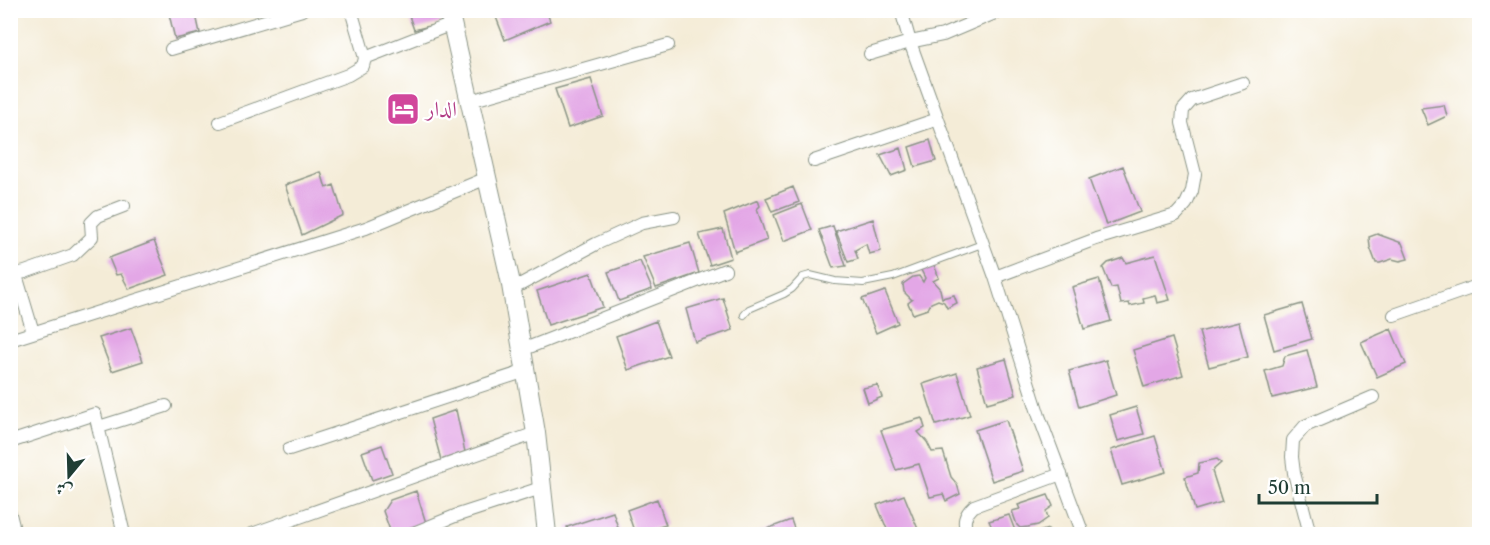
<svg xmlns="http://www.w3.org/2000/svg" width="1490" height="545" viewBox="0 0 1490 545" font-family="'Libre Caslon Text',Amiri,serif">
	<style>
		.building { fill: #e3a7e6 }
		.lines { fill: none; stroke-linecap: round; stroke-linejoin: round }
		.lane-casing { stroke: #8a9486; stroke-width: 8 }
		.street-casing { stroke: #8a9486; stroke-width: 14 }
		.secondary-casing { stroke: #8a9486; stroke-width: 20 }
		.lane { stroke: #fff; stroke-width: 6 }
		.street { stroke: #fff; stroke-width: 12 }
		.secondary { stroke: #fff; stroke-width: 18 }
		.labels { text-anchor: middle; stroke-width: 4.5; stroke-linejoin: round; paint-order: stroke }
		.hotel-label { font-size: 21px; fill: #b23c85; stroke: #fff; text-anchor: start }
	</style>
	<rect width="100%" height="100%" fill="#fff"/>
	<filter id="ink" filterUnits="userSpaceOnUse"><feTurbulence type="fractalNoise" baseFrequency=".0167" numOctaves="2"/><feDisplacementMap in="SourceGraphic" scale="12" xChannelSelector="R" yChannelSelector="G"/><feConvolveMatrix kernelMatrix="1 2 1 2 8 2 1 2 1" color-interpolation-filters="sRGB"/></filter>
	<filter id="wash" filterUnits="userSpaceOnUse"><feTurbulence type="fractalNoise" baseFrequency=".008" numOctaves="4" result="noise"/><feDisplacementMap in="SourceGraphic" scale="24" xChannelSelector="R" yChannelSelector="G"/><feGaussianBlur stdDeviation="1.35" result="paint"/><feColorMatrix in="noise" values="0 0 0 0 0 0 0 0 0 0 0 0 0 0 0 0 0 1.4 0 .05"/><feComposite in="paint" operator="in"/></filter>
	<g filter="url(#wash)">
		<rect width="100%" height="100%" fill="#f4ecd7"/>
		<g id="blocks">
			<path class="building" d="M168 10H195L200 33 175 39Z
				M407 10H439L441 23 414 30Z
				M497 10H546L550 21 505 40 494 12Z
				M591 79 603 116 568 128 555 89Z
				M1444 105 1447 116 1428 125 1421 108Z
				M930 140 936 161 915 167 909 147Z
				M901 148 907 170 891 176 880 155Z
				M1123 166 1140 212 1106 225 1089 179Z
				M321 172 326 188 334 185 343 215 302 235 285 185Z
				M793 187 799 202 772 212 766 198Z
				M758 200 760 206 757 209 767 240 735 252 724 214Z
				M802 204 812 230 784 241 774 215Z
				M873 219 881 251 869 254 866 244 855 250 858 259 848 262 836 231Z
				M833 226 846 266 833 268 819 230Z
				M723 229 731 258 710 265 699 234Z
				M1377 234 1402 243 1408 259 1400 261 1392 259 1380 263H1376L1370 247 1369 237Z
				M154 241 168 275 129 289 121 274 116 275 109 258Z
				M690 243 699 273 656 288 643 257Z
				M1155 255 1170 300 1157 303 1155 295 1143 298 1144 303 1130 306 1129 303 1121 304 1117 287 1111 288 1103 268 1108 263 1123 258 1126 263Z
				M640 261 652 289 619 301 608 272Z
				M933 262 939 278 933 281 940 289 942 298 954 295 957 303 947 308 944 302 938 300 931 303 928 309 913 314 908 303 912 300 904 292 903 284 913 277 919 276 923 282 925 278 921 270Z
				M591 273 603 307 548 325 537 291Z
				M1099 279 1111 321 1084 329 1072 287Z
				M885 291 898 323 876 333 862 299Z
				M723 298 733 330 695 342 686 309Z
				M1302 304 1312 339 1274 350 1264 315Z
				M656 321 669 356 628 370 616 336Z
				M1239 322 1248 357 1209 367 1199 332Z
				M131 328 143 361 112 371 99 338Z
				M1391 329 1406 364 1377 377 1361 342Z
				M1172 338 1183 375 1144 387 1133 350Z
				M1307 350 1317 387 1272 398 1265 371 1282 366 1285 356Z
				M1006 359 1016 395 987 403 977 367Z
				M1106 360 1116 395 1079 407 1069 371Z
				M957 373 970 415 936 425 923 384Z
				M877 385 882 397 868 403 863 388Z
				M1136 407 1144 434 1118 441 1110 415Z
				M456 410 465 452 441 460 430 419Z
				M922 418 925 428 918 432 927 442 932 452 943 451 951 477 957 484 960 494 946 501 943 494 930 497 919 464 896 470 881 430Z
				M1006 420 1023 471 992 481 975 430Z
				M1155 436 1166 472 1122 485 1111 450Z
				M382 445 392 473 372 480 362 452Z
				M1217 459 1221 463 1212 471 1222 502 1195 510 1185 477 1198 473 1199 463Z
				M416 491 426 523 391 533 383 511 390 500Z
				M904 495 920 534H889L877 505Z
				M1048 495 1053 506 1046 511 1048 518 1038 525 1028 527 1020 528 1017 525 1012 511 1020 509 1018 505Z
				M657 499 666 525 635 534 627 510Z
				M613 512 620 534H569L567 527Z
				M1009 515 1014 528 1019 534H995L989 521Z
				M791 520 796 534H753Z
				M1048 529 1052 534H1032Z"/>
		</g>
	</g>
	<g filter="url(#ink)">
		<use href="#blocks" fill-opacity="0" stroke="#8a9486" stroke-width="1.5"/>
		<g class="lines">
			<g class="lane-casing">
				<path id="lane" d="M744 315 749 309 784 294 792 289 803 277 810 275 835 281 863 283 893 277 982 244"/>
			</g>
			<g class="street-casing">
				<path id="street" d="M901 10 910 42 995 277 1039 416 1083 534
					M171 49 302 10
					M870 54 910 42 943 35 1002 10
					M365 58 452 24
					M470 101 668 45
					M220 122 348 75 363 66 365 58 351 10
					M814 161 938 119
					M10 275 25 272 73 255 92 237 91 223 98 216 124 206
					M16 275 33 332
					M995 277 1096 239 1176 215 1186 204 1192 191 1195 174 1182 123 1183 110 1192 100 1243 83
					M512 289 596 244 642 223 674 217
					M1394 315 1480 285
					M10 340 366 228 487 178
					M522 350 725 270
					M99 427 166 406
					M10 442 95 414 124 534
					M289 449 526 371
					M10 514 15 534
					M252 534 536 433
					M411 534 455 516 541 488
					M967 534C963 522 964 515 974 506L1061 474
					M1310 534 1294 473 1292 457 1293 440 1305 426 1373 397"/>
			</g>
			<g class="secondary-casing">
				<path id="secondary" d="M449 10 510 279 536 433 547 534"/>
			</g>
			<use href="#lane" class="lane"/>
			<use href="#street" class="street"/>
			<use href="#secondary" class="secondary"/>
		</g>
	</g>
	<defs>
		<g id="hotel-square" transform="scale(1.725)"><rect x="-9" y="-9" width="18" height="18" rx="4" fill="#d1479c" stroke="#fff"/><path d="M-6-4.5h1.5V1H6V5H4.5V3h-9V5H-6ZM-4 0a1.8 1.8 0 1 1 3.6 0ZM.5 0V-2.5h3Q6-2.5 6 0Z" fill="#fff"/></g>
	</defs>
	<g fill-rule="evenodd">
		<use href="#hotel-square" x="403" y="109"/>
	</g>
	<g class="labels">
		<g class="hotel-label">
			<text x="426" y="116">الدار</text>
		</g>
	</g>
	<rect width="1490" height="545" fill="none" stroke="#fff" stroke-width="36"/>
	<g transform="translate(69 476) rotate(199)" stroke="#ffffff" stroke-width="4.5" paint-order="stroke">
	<path d="M0-4.5L10 22L0 15L-10 22Z" fill="#1f3d34"/>
	<text y="-9" font-size="16" font-weight="bold" text-anchor="middle" fill="#1f3d34">ش</text>
	</g>
	<path d="M1259 494v9h118v-9" fill="none" stroke="#1f3d34" stroke-width="3"/>
	<text x="1268" y="494" font-size="18" fill="#1f3d34" stroke="#ffffff" stroke-width="4.5" paint-order="stroke">50 m</text>
</svg>
